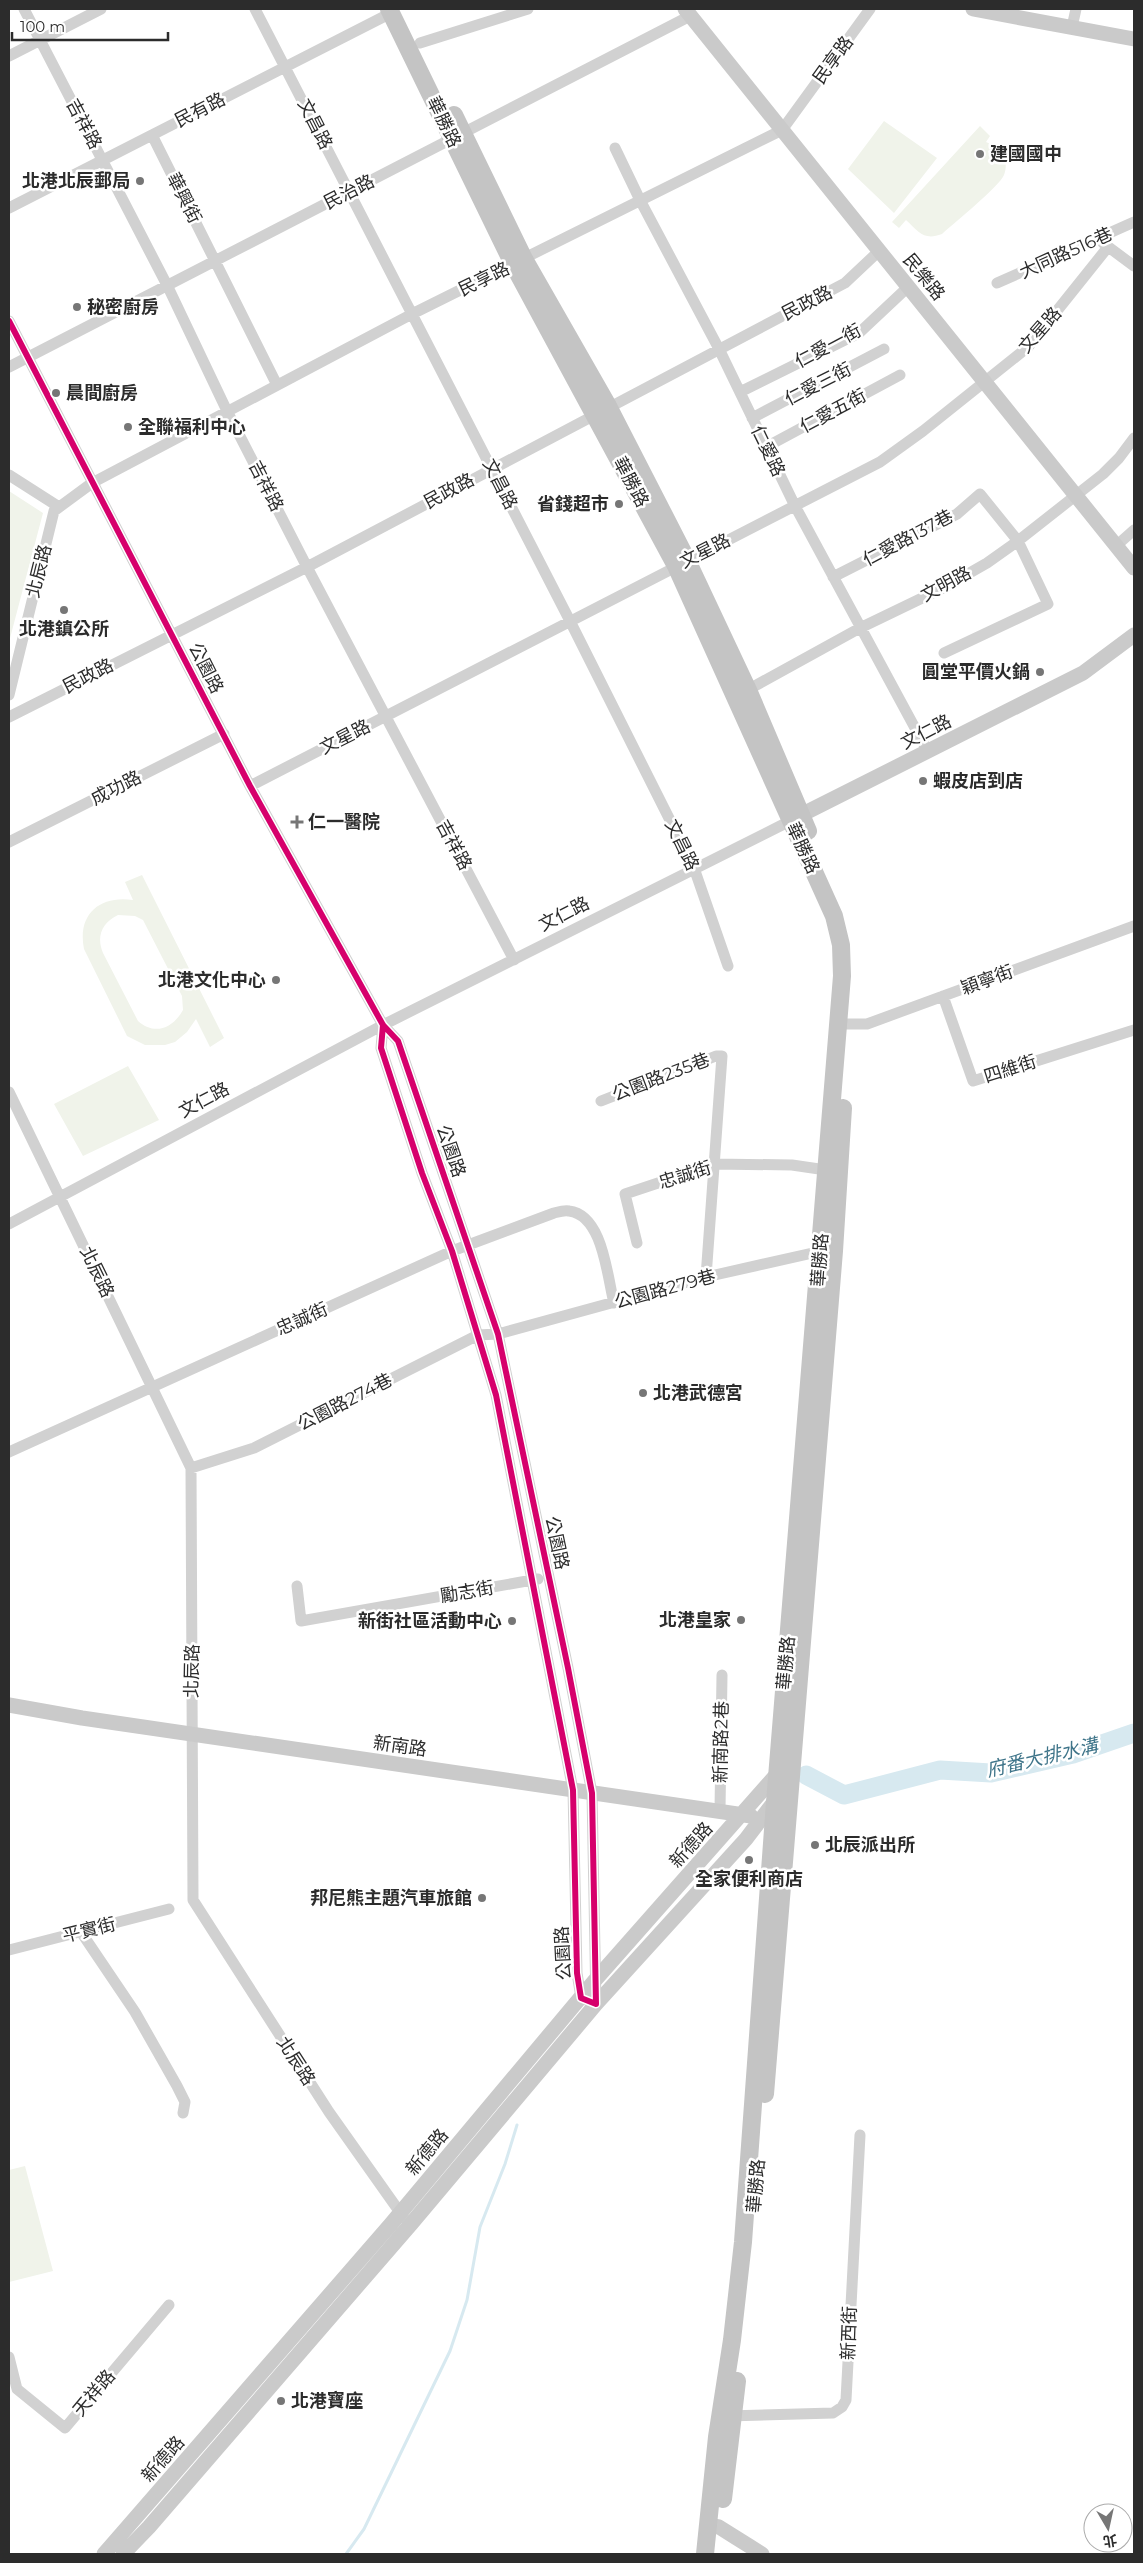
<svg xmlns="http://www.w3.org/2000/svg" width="1143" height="2563" viewBox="0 0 1143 2563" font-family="Montserrat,'Noto Sans TC',sans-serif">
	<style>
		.green { fill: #f0f3ea; fill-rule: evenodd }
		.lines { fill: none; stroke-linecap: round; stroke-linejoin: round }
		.stream { stroke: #d7e9f0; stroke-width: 3 }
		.river { stroke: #d7e9f0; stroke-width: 19 }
		.street { stroke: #d1d1d1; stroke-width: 11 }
		.secondary { stroke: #cacaca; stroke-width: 15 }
		.primary { stroke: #c4c4c4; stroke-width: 18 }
		.cycleway-casing { stroke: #fff; stroke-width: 9 }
		.cycleway { stroke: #d6006c; stroke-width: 6 }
		.poi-dot { fill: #767676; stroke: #fff; stroke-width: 2 }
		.labels { text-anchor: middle; stroke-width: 5; stroke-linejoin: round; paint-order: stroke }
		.street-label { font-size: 18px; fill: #2c2c2c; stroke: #fff }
		.poi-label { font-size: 18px; font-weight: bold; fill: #2c2c2c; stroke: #fff; text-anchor: start }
		.water-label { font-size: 19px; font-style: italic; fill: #3e7489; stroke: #fff }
	</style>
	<rect width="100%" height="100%" fill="#fff"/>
	<path class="green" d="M884 121 937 158 894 213 848 169Z
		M980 126 990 136 986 142C1000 147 1010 159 1004 175 999 187 955 222 942 234 924 241 919 232 906 220L899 228 892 222Z
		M9 491 43 513 9 642Z
		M142 875 224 1038 210 1047 196 1019 187 1032 175 1042 165 1045H145L127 1036 84 949C77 914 100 895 133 900L125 882ZM118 915 135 916 143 920 182 996 183 1010C173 1028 155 1036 138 1021L103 953C96 936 102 923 118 915Z
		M128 1066 159 1120 83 1156 54 1104Z
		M25 2166 53 2271 9 2282V2170Z"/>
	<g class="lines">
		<path class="stream" d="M346 2554 364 2529 450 2351 467 2300 480 2227 505 2164 517 2125"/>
		<path class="river" d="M806 1775 844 1795 940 1770 991 1773 1073 1754 1134 1733"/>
		<path class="street" d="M24 9 168 287 227 411 307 567 514 960
			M255 9 570 621 694 868 728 966
			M1072 27 1076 9
			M420 43 528 9
			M9 56 101 9
			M152 135 277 385
			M615 148 640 200 719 349 795 506 928 752
			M9 208 391 13
			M1103 243 1134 266
			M997 283 1134 222
			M9 321 250 786 383 1025 398 1041 498 1334 568 1668 592 1793 596 2004 581 1998 577 1973 573 1790 496 1395 452 1251 422 1173 381 1048 383 1025
			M9 367 690 16
			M740 392 859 333 908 287
			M752 418 884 349
			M766 447 900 375
			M9 475 59 507
			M1116 546 1134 530
			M833 577 957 514 980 494 1018 541 1048 604 944 653
			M742 693 860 628 945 587 987 563 1018 541 1103 474 1119 458 1134 438
			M9 695 54 511 92 483 412 314 782 130 870 9
			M9 717 307 567 845 283 879 251
			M250 786 880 462 923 431 1028 347 1108 247
			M9 842 224 734
			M943 996 973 1081 1134 1030
			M837 1024H867L1134 926
			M9 1092 191 1468 193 1900 329 2112 404 2218
			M601 1101 716 1056H722L706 1277
			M9 1224 383 1025 790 821
			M637 1243 625 1194 715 1164 792 1165 826 1170
			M9 1452 452 1251 554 1213C558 1212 564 1210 569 1211 603 1215 607 1276 614 1303
			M191 1468 254 1448 478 1335 498 1334 706 1277 826 1250
			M297 1586 301 1621 538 1579
			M720 1810 722 1675
			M81 1932 135 2012 177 2086 185 2102 183 2113
			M9 1950 169 1909
			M9 2357 17 2389
			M17 2389 65 2428 169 2305
			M727 2416 833 2413 842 2407 846 2400 860 2135"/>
		<path class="secondary" d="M685 9 1134 568
			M973 9 1134 39
			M791 820 1083 673 1134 635
			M9 1705 82 1718 751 1816
			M708 2525 719 2527 762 2554
			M104 2554 391 2224 596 1979 777 1774H783
			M123 2554 149 2527 411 2224 596 2004 746 1839 777 1798"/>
		<path class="primary" d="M389 9 513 264 676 566 834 916 841 945 842 976 775 1802 743 2242 732 2340 717 2437 705 2554
			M454 115 524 259 608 406 685 556 748 690 808 831
			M765 2094 834 1251 843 1108
			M723 2499 737 2381"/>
		<g class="cycleway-casing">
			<path id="cycleway" d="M9 321 250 786 383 1025 398 1041 498 1334 568 1668 592 1793 596 2004 581 1998 577 1973 573 1790 496 1395 452 1251 422 1173 381 1048 383 1025"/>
		</g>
		<use href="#cycleway" class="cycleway"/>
	</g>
	<g class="poi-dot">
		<circle cx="980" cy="154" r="5"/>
		<circle cx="140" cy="181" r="5"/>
		<circle cx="77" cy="307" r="5"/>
		<circle cx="56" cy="393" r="5"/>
		<circle cx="128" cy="427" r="5"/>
		<circle cx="619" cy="504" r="5"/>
		<circle cx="64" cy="610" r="5"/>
		<circle cx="1040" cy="672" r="5"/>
		<circle cx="923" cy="781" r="5"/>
		<path d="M294.5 814.5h5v5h5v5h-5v5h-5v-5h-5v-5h5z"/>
		<circle cx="276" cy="980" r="5"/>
		<circle cx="643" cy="1393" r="5"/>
		<circle cx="741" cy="1620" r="5"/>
		<circle cx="512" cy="1621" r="5"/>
		<circle cx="815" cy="1845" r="5"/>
		<circle cx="749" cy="1860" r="5"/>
		<circle cx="482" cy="1898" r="5"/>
		<circle cx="281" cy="2401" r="5"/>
	</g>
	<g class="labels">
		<g class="street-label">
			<text transform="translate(833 60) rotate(-54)" y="6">民享路</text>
			<text transform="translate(200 110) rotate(-27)" y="6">民有路</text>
			<text transform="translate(444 122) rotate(64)" y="6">華勝路</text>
			<text transform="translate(84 124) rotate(62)" y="6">吉祥路</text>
			<text transform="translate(315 124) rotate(63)" y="6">文昌路</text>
			<text transform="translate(349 192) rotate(-27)" y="6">民治路</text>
			<text transform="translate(184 198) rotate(63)" y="6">華興街</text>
			<text transform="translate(1066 253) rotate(-24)" y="6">大同路516巷</text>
			<text transform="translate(924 277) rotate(51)" y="6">民樂路</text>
			<text transform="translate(484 279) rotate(-26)" y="6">民享路</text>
			<text transform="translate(807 303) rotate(-27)" y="6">民政路</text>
			<text transform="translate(1040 330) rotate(-49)" y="6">文星路</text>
			<text transform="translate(828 346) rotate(-28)" y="6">仁愛一街</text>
			<text transform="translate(818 384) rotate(-27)" y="6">仁愛三街</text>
			<text transform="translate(833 411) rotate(-28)" y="6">仁愛五街</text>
			<text transform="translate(768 451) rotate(64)" y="6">仁愛路</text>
			<text transform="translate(631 482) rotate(62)" y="6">華勝路</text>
			<text transform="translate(500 484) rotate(63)" y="6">文昌路</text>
			<text transform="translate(266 486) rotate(63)" y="6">吉祥路</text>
			<text transform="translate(449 491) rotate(-28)" y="6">民政路</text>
			<text transform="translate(908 538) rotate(-28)" y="6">仁愛路137巷</text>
			<text transform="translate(705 551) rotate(-27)" y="6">文星路</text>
			<text transform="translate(39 571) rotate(-76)" y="6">北辰路</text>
			<text transform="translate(946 584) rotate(-28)" y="6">文明路</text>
			<text transform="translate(206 668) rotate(63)" y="6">公園路</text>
			<text transform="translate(88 676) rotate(-27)" y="6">民政路</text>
			<text transform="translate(926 732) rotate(-27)" y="6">文仁路</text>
			<text transform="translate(345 737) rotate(-27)" y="6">文星路</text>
			<text transform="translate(116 788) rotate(-27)" y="6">成功路</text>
			<text transform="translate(454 845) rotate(62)" y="6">吉祥路</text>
			<text transform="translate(682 845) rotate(64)" y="6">文昌路</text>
			<text transform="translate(803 848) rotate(65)" y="6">華勝路</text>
			<text transform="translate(564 914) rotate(-27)" y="6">文仁路</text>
			<text transform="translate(987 980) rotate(-20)" y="6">穎寧街</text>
			<text transform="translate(1010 1069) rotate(-18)" y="6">四維街</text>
			<text transform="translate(661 1077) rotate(-21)" y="6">公園路235巷</text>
			<text transform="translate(204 1100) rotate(-28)" y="6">文仁路</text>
			<text transform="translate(451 1151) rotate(71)" y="6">公園路</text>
			<text transform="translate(685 1175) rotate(-17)" y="6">忠誠街</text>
			<text transform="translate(820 1260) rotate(-86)" y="6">華勝路</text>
			<text transform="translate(97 1272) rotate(64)" y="6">北辰路</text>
			<text transform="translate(665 1289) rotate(-15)" y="6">公園路279巷</text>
			<text transform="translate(302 1319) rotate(-24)" y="6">忠誠街</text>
			<text transform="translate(345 1402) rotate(-27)" y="6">公園路274巷</text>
			<text transform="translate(557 1543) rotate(78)" y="6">公園路</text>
			<text transform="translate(467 1592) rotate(-10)" y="6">勵志街</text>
			<text transform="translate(786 1663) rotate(-85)" y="6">華勝路</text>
			<text transform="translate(192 1671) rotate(-89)" y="6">北辰路</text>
			<text transform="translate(721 1742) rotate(-89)" y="6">新南路2巷</text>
			<text transform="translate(400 1746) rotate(8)" y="6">新南路</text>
			<text transform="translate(691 1845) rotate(-48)" y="6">新德路</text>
			<text transform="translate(89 1930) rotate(-14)" y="6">平實街</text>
			<text transform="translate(563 1953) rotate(-93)" y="6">公園路</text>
			<text transform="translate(296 2061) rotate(57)" y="6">北辰路</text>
			<text transform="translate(427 2152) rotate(-50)" y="6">新德路</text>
			<text transform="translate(756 2186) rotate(-85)" y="6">華勝路</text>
			<text transform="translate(849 2333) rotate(-88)" y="6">新西街</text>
			<text transform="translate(94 2393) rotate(-50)" y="6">天祥路</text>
			<text transform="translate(163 2459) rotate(-49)" y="6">新德路</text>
		</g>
		<g class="poi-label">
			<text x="990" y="160">建國國中</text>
			<text x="130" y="187" text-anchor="end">北港北辰郵局</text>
			<text x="87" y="313">秘密廚房</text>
			<text x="66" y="399">晨間廚房</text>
			<text x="138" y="433">全聯福利中心</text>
			<text x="609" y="510" text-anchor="end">省錢超市</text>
			<text x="64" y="635" text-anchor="middle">北港鎮公所</text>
			<text x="1030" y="678" text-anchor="end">圓堂平價火鍋</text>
			<text x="933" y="787">蝦皮店到店</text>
			<text x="308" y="828">仁一醫院</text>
			<text x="266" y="986" text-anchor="end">北港文化中心</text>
			<text x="653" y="1399">北港武德宮</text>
			<text x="731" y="1626" text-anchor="end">北港皇家</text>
			<text x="502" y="1627" text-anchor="end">新街社區活動中心</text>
			<text x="825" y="1851">北辰派出所</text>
			<text x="749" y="1885" text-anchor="middle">全家便利商店</text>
			<text x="472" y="1904" text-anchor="end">邦尼熊主題汽車旅館</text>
			<text x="291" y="2407">北港寶座</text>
		</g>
		<g class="water-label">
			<text transform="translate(1042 1757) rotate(-13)" y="7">府番大排水溝</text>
		</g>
	</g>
	<rect width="1143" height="2563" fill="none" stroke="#2c2c2c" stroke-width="20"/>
	<g transform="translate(1108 2528) rotate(171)"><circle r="24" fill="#ffffff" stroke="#ababab"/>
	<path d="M0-4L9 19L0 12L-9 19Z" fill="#767676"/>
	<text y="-8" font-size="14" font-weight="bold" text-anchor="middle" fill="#2c2c2c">北</text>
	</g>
	<path d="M12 32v8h156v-8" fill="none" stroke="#2c2c2c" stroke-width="2.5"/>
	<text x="20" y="32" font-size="15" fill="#2c2c2c" stroke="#ffffff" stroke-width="4" paint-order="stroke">100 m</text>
</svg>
